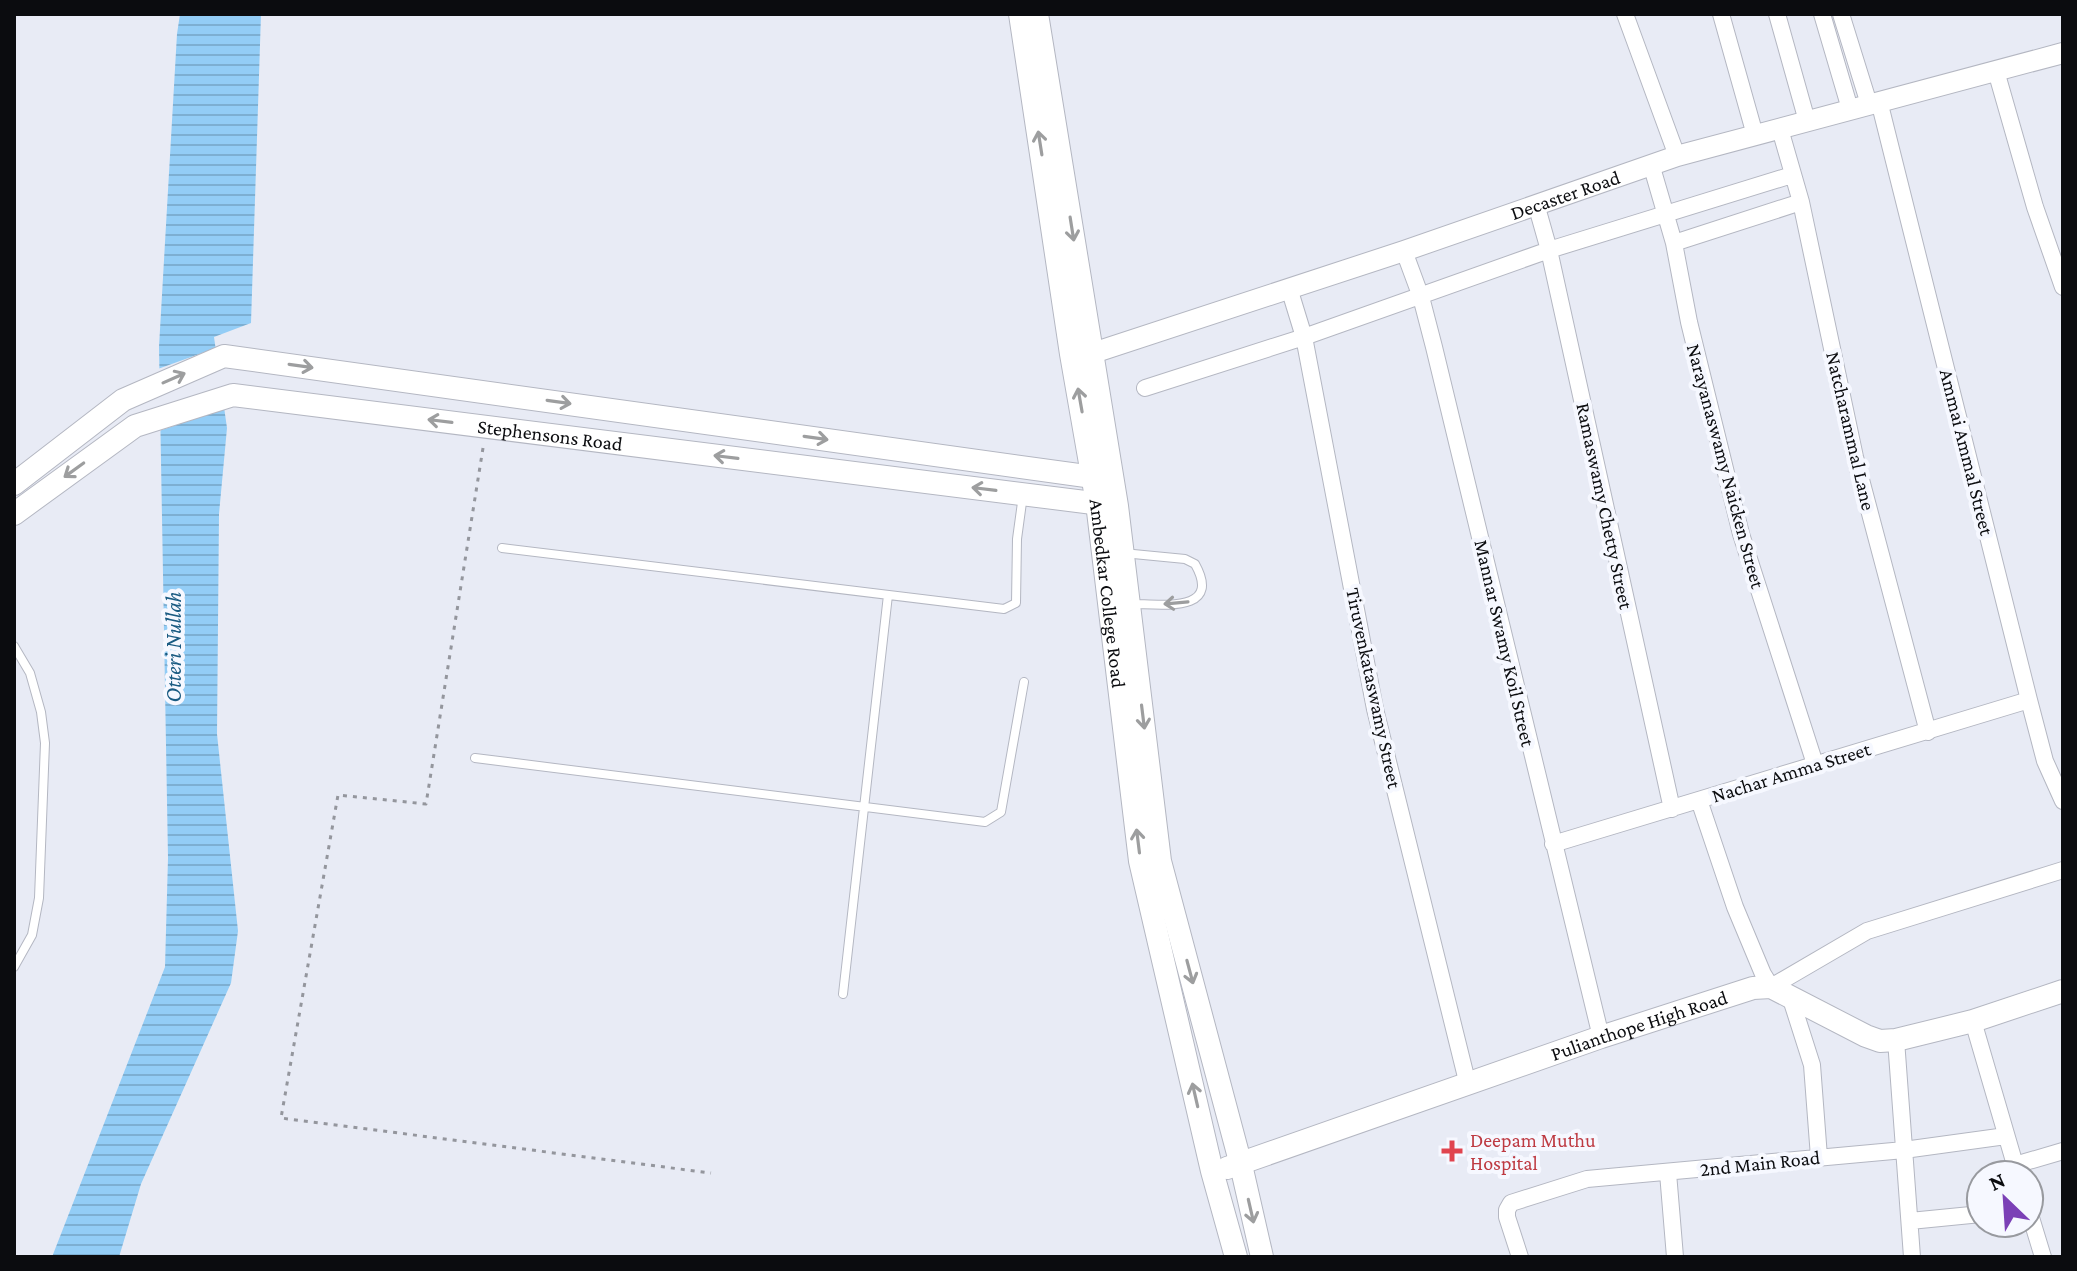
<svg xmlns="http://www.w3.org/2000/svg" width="2077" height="1271" viewBox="0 0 2077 1271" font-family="'Crimson Pro',serif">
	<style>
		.water { fill: url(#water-rules) }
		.pier { fill: #e8ebf5 }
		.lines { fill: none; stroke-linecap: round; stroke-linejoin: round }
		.service-casing { stroke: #b4b7c2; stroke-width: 10 }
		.minor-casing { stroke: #b4b7c2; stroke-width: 18 }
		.tertiary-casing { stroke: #b4b7c2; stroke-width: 22 }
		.secondary-casing { stroke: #b4b7c2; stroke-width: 24 }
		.path { stroke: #94969d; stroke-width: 3; stroke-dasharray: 4 6; stroke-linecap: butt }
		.service { stroke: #fff; stroke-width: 8 }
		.minor { stroke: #fff; stroke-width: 16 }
		.tertiary { stroke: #fff; stroke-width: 20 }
		.secondary { stroke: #fff; stroke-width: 22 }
		.oneway { stroke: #9d9e9f }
		.health-dot { fill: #e0444e; stroke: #f6f8ff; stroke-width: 3 }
		.labels { text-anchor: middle; stroke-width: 8; stroke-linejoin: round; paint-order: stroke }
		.street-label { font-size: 20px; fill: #0b0c0f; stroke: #f6f8ff }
		.health-label { font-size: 20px; fill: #be3a42; stroke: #f6f8ff; text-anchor: start }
		.water-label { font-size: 22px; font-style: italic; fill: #1a5b82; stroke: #f6f8ff }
	</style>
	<defs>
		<pattern id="water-rules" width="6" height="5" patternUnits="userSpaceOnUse" patternTransform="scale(2)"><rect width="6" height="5" fill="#93cdf6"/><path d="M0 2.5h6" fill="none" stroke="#7dafd2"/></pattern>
	</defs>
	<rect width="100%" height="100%" fill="#e8ebf5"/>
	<path class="water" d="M180 14H261L251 323 214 337 227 428 219 514 217 734 238 931 231 983 141 1184 119 1257H52L165 967 168 858 159 347 177 34Z"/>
	<path class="pier" d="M216 348 223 368 229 407 156 432 155 370Z"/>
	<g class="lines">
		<g class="service-casing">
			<path id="service" d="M502 548 1004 609 1016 603 1017 539 1023 495
				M1123 553 1185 559 1195 564C1223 614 1160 604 1131 604
				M14 646 30 673 41 712 45 743 39 898 32 935 14 967
				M475 758 985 822 1001 812 1024 682
				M843 994 888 595"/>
		</g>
		<g class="minor-casing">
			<path id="minor" d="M1625 14 1677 156
				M1721 14 1755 135
				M1777 14 1807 121
				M1822 14 1850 109
				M1841 14 1869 104
				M1996 71 2035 207 2063 287
				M1879 101 2029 700 2045 761 2063 801
				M1780 129 1801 202 1855 457 1928 732
				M1651 164 1674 243 1689 322 1741 534 1815 764
				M1536 204 1549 250 1672 809
				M1674 243 1801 202
				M1404 251 1421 297 1434 347 1601 1037
				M1289 288 1304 337 1375 709 1468 1085
				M1145 388 1304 337 1549 250 1792 175
				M1699 800 1735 907 1763 974 1771 987 1867 931 2063 870
				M1553 844 2029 700
				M1790 996 1812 1065 1819 1157
				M1973 1021 2018 1175
				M1896 1040 1912 1257
				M2015 1165 2063 1151
				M1668 1173 1675 1257
				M2029 1211 2043 1257
				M1910 1221 1981 1214
				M1520 1257 1507 1217V1210L1511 1203 1587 1179 1904 1150 2006 1136"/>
		</g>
		<g class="tertiary-casing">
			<g id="tertiary">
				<path id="s1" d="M1075 354 1093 353 1404 251 1677 156 2063 53"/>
			</g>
		</g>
		<g class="secondary-casing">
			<g id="secondary">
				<path id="s2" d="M1020 14 1071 354 1097 503 1140 861 1212 1171 1236 1257"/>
				<path d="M1037 14 1117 506 1160 861 1241 1165 1262 1257"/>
				<path d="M14 484 123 400 224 356 1093 477 1105 474"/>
				<path id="s3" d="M14 514 135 426 233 395 1109 505"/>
				<path id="s4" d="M1227 1168 1601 1037 1753 988 1771 987 1866 1036 1880 1041 1896 1040 1973 1021 2063 991"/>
			</g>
		</g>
		<path class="path" d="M483 448 426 804 338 795 281 1118 711 1173"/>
		<use href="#service" class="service"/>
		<use href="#minor" class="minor"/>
		<use href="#tertiary" class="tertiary"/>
		<use href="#secondary" class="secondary"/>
	</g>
	<defs><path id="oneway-shaft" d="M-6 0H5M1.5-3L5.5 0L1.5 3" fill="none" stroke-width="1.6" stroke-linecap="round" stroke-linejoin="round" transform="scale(2)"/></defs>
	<g class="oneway">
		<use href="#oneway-shaft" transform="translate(1040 143) rotate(-99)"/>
		<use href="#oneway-shaft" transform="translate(1072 229) rotate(81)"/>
		<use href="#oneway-shaft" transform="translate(301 366) rotate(8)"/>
		<use href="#oneway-shaft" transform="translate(174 378) rotate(-24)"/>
		<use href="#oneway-shaft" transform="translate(1080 400) rotate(-100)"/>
		<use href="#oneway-shaft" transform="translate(559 402) rotate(8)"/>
		<use href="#oneway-shaft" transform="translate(440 421) rotate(-173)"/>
		<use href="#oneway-shaft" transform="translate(816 438) rotate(8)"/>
		<use href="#oneway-shaft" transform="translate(726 457) rotate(-173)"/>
		<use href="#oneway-shaft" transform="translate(74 470) rotate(144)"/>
		<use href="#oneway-shaft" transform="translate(984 489) rotate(-173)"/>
		<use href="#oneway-shaft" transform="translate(1176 603) rotate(175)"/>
		<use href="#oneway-shaft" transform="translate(1143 717) rotate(83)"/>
		<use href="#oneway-shaft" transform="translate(1138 841) rotate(-97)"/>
		<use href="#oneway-shaft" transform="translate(1190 972) rotate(75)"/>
		<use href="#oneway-shaft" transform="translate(1195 1095) rotate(-103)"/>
		<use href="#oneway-shaft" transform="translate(1251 1211) rotate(77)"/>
	</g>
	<path class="health-dot" d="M1448 1139h8v8h8v8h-8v8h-8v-8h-8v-8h8z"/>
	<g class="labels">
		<g class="street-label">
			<text dy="7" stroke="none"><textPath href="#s1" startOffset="516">Decaster Road</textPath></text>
			<text transform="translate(1851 431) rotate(77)" y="7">Natcharammal Lane</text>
			<text dy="7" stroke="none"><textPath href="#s3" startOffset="572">Stephensons Road</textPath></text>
			<text transform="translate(1967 452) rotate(76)" y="7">Ammai Ammal Street</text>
			<text transform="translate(1726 466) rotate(75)" y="7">Narayanaswamy Naicken Street</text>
			<text transform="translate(1605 506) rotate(78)" y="7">Ramaswamy Chetty Street</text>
			<text dy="7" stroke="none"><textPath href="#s2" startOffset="586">Ambedkar College Road</textPath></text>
			<text transform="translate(1505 643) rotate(77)" y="7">Mannar Swamy Koil Street</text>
			<text transform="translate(1374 688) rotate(78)" y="7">Tiruvenkataswamy Street</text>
			<text transform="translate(1791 772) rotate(-17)" y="7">Nachar Amma Street</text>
			<text dy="7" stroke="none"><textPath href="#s4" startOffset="436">Pulianthope High Road</textPath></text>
			<text transform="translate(1760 1163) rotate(-6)" y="7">2nd Main Road</text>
		</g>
		<g class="health-label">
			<text x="1470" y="1147">Deepam Muthu<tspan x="1470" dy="23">Hospital</tspan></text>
		</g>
		<g class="water-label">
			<text transform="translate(173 647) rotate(-90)" y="8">Otteri Nullah</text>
		</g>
	</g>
	<rect width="2077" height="1271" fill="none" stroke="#0b0c0f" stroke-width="32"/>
	<g transform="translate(2005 1199) rotate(335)"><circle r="38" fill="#f6f8ff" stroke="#989a9f" stroke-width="2"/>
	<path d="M0-6L14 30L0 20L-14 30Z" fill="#7b40b6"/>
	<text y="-12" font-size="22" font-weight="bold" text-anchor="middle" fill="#0b0c0f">N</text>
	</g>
</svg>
